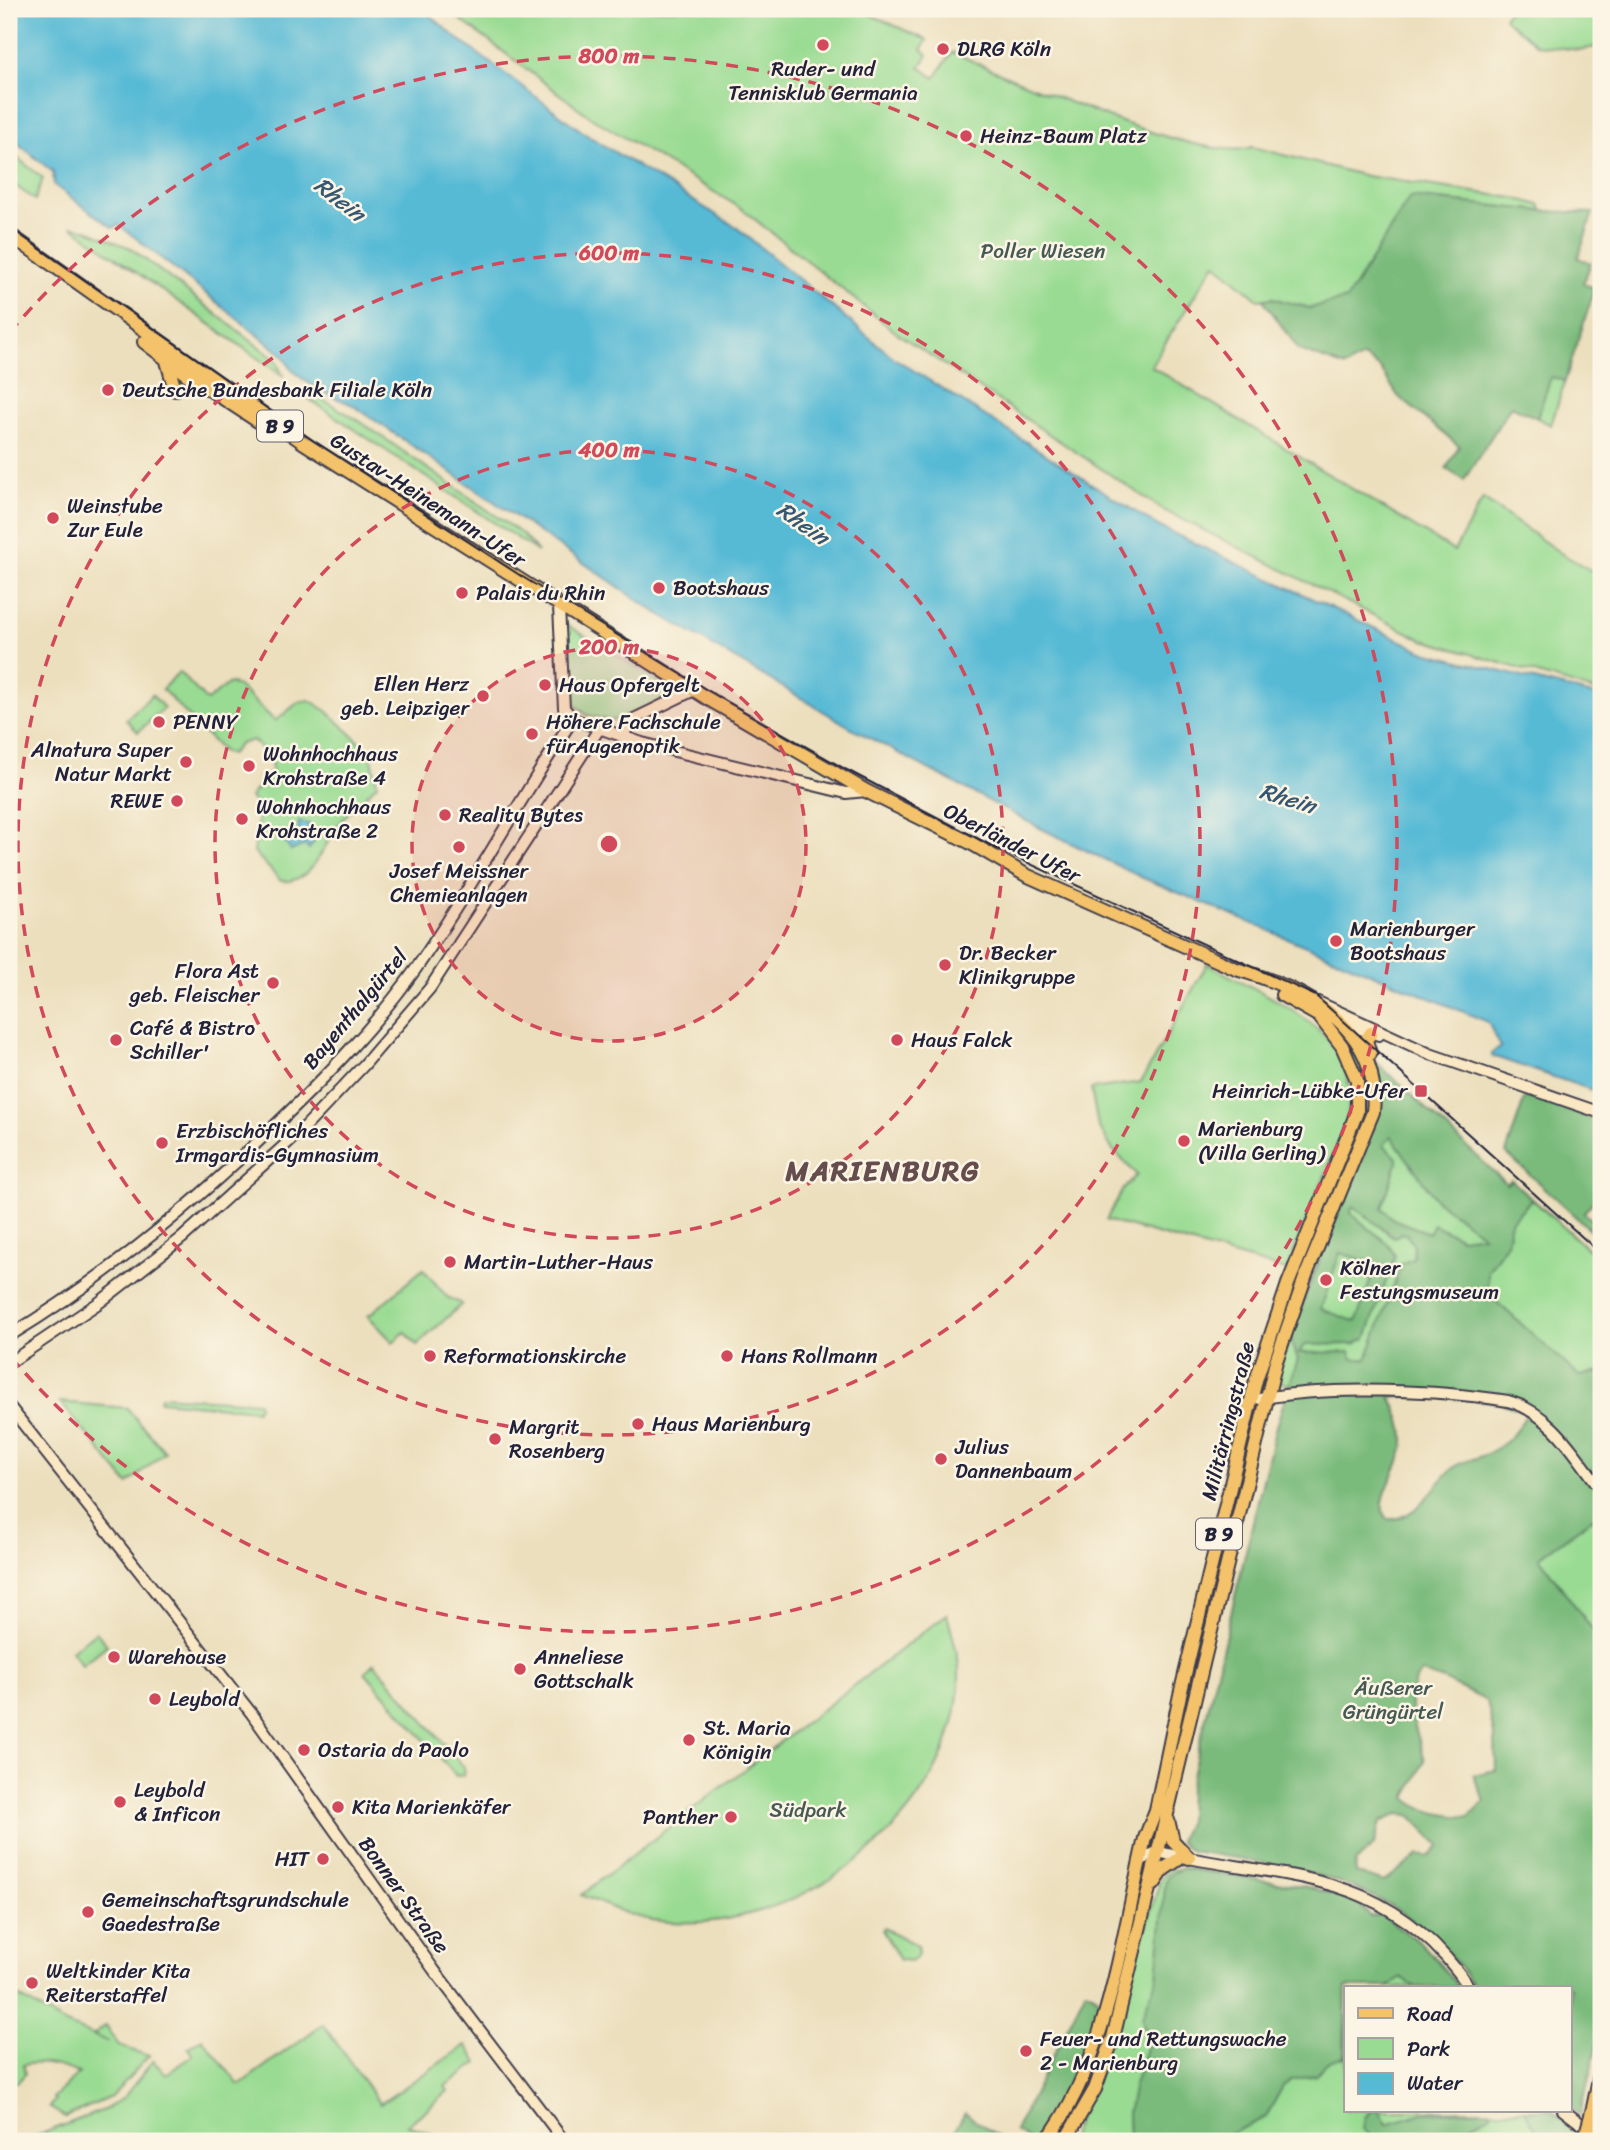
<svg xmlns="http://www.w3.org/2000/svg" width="1610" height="2150" viewBox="0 0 1610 2150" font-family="Sriracha,sans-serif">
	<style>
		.green { fill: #99db92; stroke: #5e7e66; stroke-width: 2 }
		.forest { fill: #7abb7c; stroke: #4e6e5c; stroke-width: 2; fill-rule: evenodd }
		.water { fill: #57bad5; stroke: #3c6e88; stroke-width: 2 }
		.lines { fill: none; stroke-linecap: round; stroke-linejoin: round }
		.secondary-casing { stroke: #403e4e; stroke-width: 14 }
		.primary-casing { stroke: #403e4e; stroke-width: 16 }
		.highway-casing { stroke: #403e4e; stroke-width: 18 }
		.secondary { stroke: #fae7c3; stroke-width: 10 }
		.primary { stroke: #f3c26a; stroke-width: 12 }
		.highway { stroke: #f3c26a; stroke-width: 14 }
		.tram { stroke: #22223b; stroke-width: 2 }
		.highway-bridge-casing { stroke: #403e4e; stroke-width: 18; stroke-linecap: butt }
		.highway-bridge { stroke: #f3c26a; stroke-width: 14 }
		.ring { fill: none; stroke: #d1495b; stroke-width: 3.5; stroke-dasharray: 12 9 }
		.poi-dot { fill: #d1495b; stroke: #fcf5e5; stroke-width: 2.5 }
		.labels { text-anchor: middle; stroke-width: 5; stroke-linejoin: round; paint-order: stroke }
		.shield { fill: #fcf5e5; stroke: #63616e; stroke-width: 2 }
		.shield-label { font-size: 19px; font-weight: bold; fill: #22223b }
		.poi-label { font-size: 21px; fill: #22223b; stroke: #fcf5e5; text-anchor: start }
		.park-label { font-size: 21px; fill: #465a55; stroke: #fcf5e5 }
		.street-label { font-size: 21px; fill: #22223b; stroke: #fcf5e5 }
		.water-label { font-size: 23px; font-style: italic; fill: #355771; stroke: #fcf5e5 }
		.district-label { font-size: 28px; font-weight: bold; letter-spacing: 2px; fill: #654d4e; stroke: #fcf5e5 }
		.centre { fill: #d1495b; stroke: #fcf5e5; stroke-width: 3.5 }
		.ring-label { font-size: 21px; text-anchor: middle; font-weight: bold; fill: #d1495b; stroke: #fcf5e5; stroke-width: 5; stroke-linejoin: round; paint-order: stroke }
	</style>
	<rect width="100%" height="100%" fill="#fcf5e5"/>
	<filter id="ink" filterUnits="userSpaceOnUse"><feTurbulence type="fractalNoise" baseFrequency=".0143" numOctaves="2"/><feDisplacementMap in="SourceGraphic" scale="14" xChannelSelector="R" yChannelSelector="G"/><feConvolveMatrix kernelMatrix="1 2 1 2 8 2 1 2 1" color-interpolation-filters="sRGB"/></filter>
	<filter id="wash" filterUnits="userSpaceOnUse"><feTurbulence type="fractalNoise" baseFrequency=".00686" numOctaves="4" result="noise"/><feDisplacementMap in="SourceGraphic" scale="28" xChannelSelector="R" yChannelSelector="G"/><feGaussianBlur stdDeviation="1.57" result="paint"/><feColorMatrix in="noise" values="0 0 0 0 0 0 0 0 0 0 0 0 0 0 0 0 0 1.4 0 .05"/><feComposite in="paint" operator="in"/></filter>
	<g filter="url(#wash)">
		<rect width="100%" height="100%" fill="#ecdfbd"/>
		<path class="green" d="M446 9H858L927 40 922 49 928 55 920 67 935 78 952 52C1010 77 1199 165 1253 147L1366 176 1514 198 1540 205 1543 211 1411 197 1347 300 1310 308 1272 298 1258 300 1215 263 1151 366 1454 551 1483 499 1562 554 1601 576V693L1421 639 1165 511 898 334 742 209 589 116Z
			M1509 9H1601V46L1579 50 1537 45 1504 18Z
			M12 154 43 178 35 200 9 181V162Z
			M71 226C94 229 108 241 129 247L276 360 283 376Z
			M1551 376 1565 381 1551 425 1537 418Z
			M300 393 315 395 358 420 522 534 538 552Z
			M567 625 678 693 613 721 587 715 572 702 565 628Z
			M179 672 207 701 229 683 238 686 275 721 299 702 309 700 327 711 371 753 377 784C366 796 353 807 342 820 325 840 314 885 281 881L254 852 259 809 250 797 272 770 271 760 253 740 240 744 230 755 222 751 162 689Z
			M152 695 164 708 138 732 126 719Z
			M1207 964C1272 1000 1369 1030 1346 1123L1286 1270 1106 1220 1123 1189 1137 1175 1112 1149 1098 1126 1091 1089 1141 1082Z
			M1338 1030 1360 1063 1363 1062 1367 1073V1116L1265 1383 1259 1385 1272 1340 1360 1122 1363 1107 1361 1075Z
			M1375 1061 1497 1175 1507 1184 1511 1180 1601 1261V1372L1535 1404 1309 1388 1278 1382V1372L1319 1256 1372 1130 1379 1093Z
			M423 1269 447 1297 462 1304 417 1345 405 1332 393 1342 368 1316Z
			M161 1396 258 1402 259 1406 256 1410 160 1401Z
			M60 1402 127 1408 165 1452 128 1484Z
			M1250 1417 1257 1418 1178 1744 1185 1692Z
			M1593 1517 1601 1529V1635L1598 1637 1539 1557Z
			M947 1614C951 1632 959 1652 959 1671 962 1819 791 1942 652 1920 627 1916 604 1904 581 1895Z
			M96 1632 107 1645 82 1665 71 1651Z
			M374 1663 464 1767 463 1775 456 1776 365 1672Z
			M1188 1868 1307 1887 1354 1900 1371 1917 1381 1914 1424 1946 1459 1987H1346V2110H1551L1576 2131 1574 2141H1070L1135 1965 1161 1878 1169 1870Z
			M884 1928 918 1946V1954L913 1961 900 1960 882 1930Z
			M9 1991 66 2024 109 2042 94 2035 106 2025 119 2046 149 2056 111 2097 65 2117 49 2107 55 2100 53 2098 79 2073C61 2066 43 2061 23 2065L25 2074 18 2082 9 2081Z
			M323 2024 380 2104 466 2045 478 2063 445 2086 448 2091 408 2125 436 2135 441 2141H23L106 2109 124 2097 153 2061 166 2074 193 2056 188 2048 202 2038 239 2085Z"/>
		<path class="forest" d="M1410 197 1543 211 1593 213 1578 258 1591 263 1583 284 1595 288 1565 381 1551 377 1537 418 1511 406 1464 480 1446 469 1459 446 1398 396 1380 368 1363 357 1345 367 1299 350 1263 300 1272 298 1310 308 1347 299Z
			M1375 1061 1497 1175 1507 1184 1511 1180 1601 1261 1532 1199 1511 1221 1507 1243 1488 1271V1294L1579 1376 1601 1372V1529L1593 1518 1539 1557 1598 1637 1601 1635V2030L1580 2115 1570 2108V1987H1474C1404 1881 1307 1869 1191 1851L1179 1841 1188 1821 1189 1788 1276 1426 1298 1359 1292 1346 1291 1333 1377 1117 1379 1093ZM1391 1136 1437 1201 1483 1235 1461 1238 1434 1224 1429 1233 1393 1219 1382 1208 1397 1163V1158L1384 1145ZM1353 1206 1394 1237 1402 1233 1407 1235 1414 1245 1413 1259 1402 1263 1367 1359H1353L1350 1352 1299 1353 1304 1345 1354 1344 1366 1338 1395 1256 1388 1244 1350 1213ZM1340 1253 1376 1264 1356 1322 1321 1309ZM1390 1396C1433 1398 1487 1393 1527 1413 1516 1434 1502 1449 1479 1457 1472 1460 1460 1462 1454 1467 1435 1484 1415 1523 1386 1519 1373 1498 1403 1467 1404 1442 1405 1424 1397 1411 1390 1396ZM1422 1673 1444 1680 1487 1701 1495 1739 1496 1770 1473 1775 1485 1801 1469 1817C1449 1816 1421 1813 1406 1798L1425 1761C1419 1735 1398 1694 1422 1673ZM1399 1814 1410 1815 1440 1846 1429 1857 1419 1855 1384 1882 1356 1873 1355 1863 1374 1845 1380 1822Z
			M1525 1097 1601 1121V1204L1595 1199 1584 1213 1601 1228V1240L1506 1153Z
			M1181 1868 1307 1887 1354 1900 1371 1917 1381 1914 1424 1946 1459 1987H1416L1400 1978 1388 1987H1346L1344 2057 1326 2063 1317 2075 1292 2080 1283 2086 1266 2117 1216 2141H1129L1128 2114 1134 2084 1151 2033 1144 2028 1142 2017 1157 1977 1165 1885 1168 1876Z
			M1086 1990 1096 1995 1102 2004C1087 2053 1070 2095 1042 2138L1031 2141 1015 2131Z
			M1372 2110H1379L1387 2124 1423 2113 1492 2110 1490 2115C1442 2142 1414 2141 1360 2141L1371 2136 1363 2129 1365 2117Z
			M1525 2110H1551L1576 2131 1574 2141H1542Z
			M965 2113 1005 2141H949Z"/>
		<path class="water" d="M9 9H423L453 35 587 135 736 227 894 358 1158 526 1425 652 1601 697V1093L1492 1056V1052L1501 1047 1488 1022 1143 878 1040 828 860 733 651 609 351 404C327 395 293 379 283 355L132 235 118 225 113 228 54 185 53 172 9 136Z
			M299 822 309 824 308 831 315 840 309 849 304 845 291 851 283 839 298 835Z"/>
	</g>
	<g filter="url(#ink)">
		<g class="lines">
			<g class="secondary-casing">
				<path id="secondary" d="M559 607 564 708 573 719 642 743 846 793 866 791
					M622 737 632 720 690 692
					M1318 1002 1430 1054 1601 1113
					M1341 1023 1379 1035
					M9 1336C103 1279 187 1210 266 1134 320 1083 372 1030 415 970 472 889 518 801 573 719
					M9 1363 100 1302 182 1238 306 1126 364 1065 430 988 599 729
					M1260 1399C1326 1385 1441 1390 1508 1401 1552 1413 1575 1455 1601 1489
					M9 1406 252 1714 434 1970 564 2141
					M1139 1865 1147 1856 1158 1852C1284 1880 1387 1866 1469 1987
					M1563 2110 1601 2139"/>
			</g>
			<g class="primary-casing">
				<path id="primary" d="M9 234 304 443 705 697 866 791 969 842 1026 875 1236 969C1306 989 1382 1028 1373 1112L1306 1275 1276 1361 1113 2038 1095 2089 1065 2141
					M144 342 186 374 270 429
					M167 361 175 390
					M1370 1054 1366 1040 1371 1033
					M1168 1820 1173 1841 1189 1858
					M1154 1884 1164 1869 1182 1857
					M1046 2141C1108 2060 1122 1936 1145 1838L1156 1810 1180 1695 1256 1380 1288 1284 1357 1112V1080L1342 1046 1319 1016 1282 995"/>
			</g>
			<g class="highway-casing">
				<path id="highway" d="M1594 2108 1601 2074"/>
			</g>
			<use href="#secondary" class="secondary"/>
			<use href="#primary" class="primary"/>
			<use href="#highway" class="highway"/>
			<path class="tram" d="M9 227 314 441 521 576 707 690 847 770 998 849 1316 996 1601 1254"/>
			<g class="highway-bridge-casing">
				<path id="highway-bridge" d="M1585 2141 1594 2108"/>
			</g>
			<use href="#highway-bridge" class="highway-bridge"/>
		</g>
	</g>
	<circle cx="609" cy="844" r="197" fill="#d1495b" fill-opacity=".12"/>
	<g class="ring">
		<circle cx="609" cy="844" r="197"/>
		<circle cx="609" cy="844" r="394"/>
		<circle cx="609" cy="844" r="591"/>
		<path d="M10 332A788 788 0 1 1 10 1356"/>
	</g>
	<g class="poi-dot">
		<circle cx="823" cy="45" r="7"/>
		<circle cx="943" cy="49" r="7"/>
		<circle cx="966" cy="136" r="7"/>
		<circle cx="108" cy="390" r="7"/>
		<circle cx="53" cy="518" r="7"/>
		<circle cx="659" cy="588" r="7"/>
		<circle cx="462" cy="593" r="7"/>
		<circle cx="545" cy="685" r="7"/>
		<circle cx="483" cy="696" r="7"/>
		<circle cx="159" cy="722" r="7"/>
		<circle cx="532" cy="734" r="7"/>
		<circle cx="186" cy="762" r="7"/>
		<circle cx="249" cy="766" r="7"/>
		<circle cx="177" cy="801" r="7"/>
		<circle cx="445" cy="815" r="7"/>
		<circle cx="242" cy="819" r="7"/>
		<circle cx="459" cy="847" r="7"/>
		<circle cx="1336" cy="941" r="7"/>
		<circle cx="945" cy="965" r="7"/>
		<circle cx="273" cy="983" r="7"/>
		<circle cx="116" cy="1040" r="7"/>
		<circle cx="897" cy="1040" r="7"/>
		<rect x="1414" y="1084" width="14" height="14" rx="3.5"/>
		<circle cx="1184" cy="1141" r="7"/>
		<circle cx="162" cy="1143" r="7"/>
		<circle cx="450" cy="1262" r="7"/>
		<circle cx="1326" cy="1280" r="7"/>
		<circle cx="430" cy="1356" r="7"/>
		<circle cx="727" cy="1356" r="7"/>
		<circle cx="638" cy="1424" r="7"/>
		<circle cx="495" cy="1439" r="7"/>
		<circle cx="941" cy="1459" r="7"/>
		<circle cx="114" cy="1657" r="7"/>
		<circle cx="520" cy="1669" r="7"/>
		<circle cx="155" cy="1699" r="7"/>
		<circle cx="689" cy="1740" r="7"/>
		<circle cx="304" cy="1750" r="7"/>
		<circle cx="120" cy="1802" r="7"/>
		<circle cx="338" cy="1807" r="7"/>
		<circle cx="731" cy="1817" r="7"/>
		<circle cx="323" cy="1859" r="7"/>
		<circle cx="88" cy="1912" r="7"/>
		<circle cx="32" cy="1983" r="7"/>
		<circle cx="1026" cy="2051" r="7"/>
	</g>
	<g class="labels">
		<g class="shield">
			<rect x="257" y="410.5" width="46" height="31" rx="5"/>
			<rect x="1196" y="1518.5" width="46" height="31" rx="5"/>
		</g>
		<g class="shield-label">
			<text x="280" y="433">B 9</text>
			<text x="1219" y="1541">B 9</text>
		</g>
		<g class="poi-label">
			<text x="957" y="56">DLRG Köln</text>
			<text x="823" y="76" text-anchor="middle">Ruder- und<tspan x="823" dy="24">Tennisklub Germania</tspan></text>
			<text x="980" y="143">Heinz-Baum Platz</text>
			<text x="122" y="397">Deutsche Bundesbank Filiale Köln</text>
			<text x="67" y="513">Weinstube<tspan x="67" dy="24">Zur Eule</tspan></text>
			<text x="673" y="595">Bootshaus</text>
			<text x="476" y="600">Palais du Rhin</text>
			<text x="469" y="691" text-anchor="end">Ellen Herz<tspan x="469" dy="24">geb. Leipziger</tspan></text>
			<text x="559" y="692">Haus Opfergelt</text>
			<text x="173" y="729">PENNY</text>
			<text x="546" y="729">Höhere Fachschule<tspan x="546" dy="24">fürAugenoptik</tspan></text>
			<text x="172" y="757" text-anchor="end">Alnatura Super<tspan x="172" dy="24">Natur Markt</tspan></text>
			<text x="263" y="761">Wohnhochhaus<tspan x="263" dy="24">Krohstraße 4</tspan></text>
			<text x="163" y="808" text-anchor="end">REWE</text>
			<text x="256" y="814">Wohnhochhaus<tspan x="256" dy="24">Krohstraße 2</tspan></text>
			<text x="459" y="822">Reality Bytes</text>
			<text x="459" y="878" text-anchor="middle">Josef Meissner<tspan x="459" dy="24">Chemieanlagen</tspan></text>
			<text x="1350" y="936">Marienburger<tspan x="1350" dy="24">Bootshaus</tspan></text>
			<text x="959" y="960">Dr. Becker<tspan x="959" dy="24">Klinikgruppe</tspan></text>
			<text x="259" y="978" text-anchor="end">Flora Ast<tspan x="259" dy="24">geb. Fleischer</tspan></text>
			<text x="130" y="1035">Café &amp; Bistro<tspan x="130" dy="24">Schiller'</tspan></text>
			<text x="911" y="1047">Haus Falck</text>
			<text x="1407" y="1098" text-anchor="end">Heinrich-Lübke-Ufer</text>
			<text x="1198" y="1136">Marienburg<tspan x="1198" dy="24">(Villa Gerling)</tspan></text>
			<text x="176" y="1138">Erzbischöfliches<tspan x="176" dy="24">Irmgardis-Gymnasium</tspan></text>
			<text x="464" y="1269">Martin-Luther-Haus</text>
			<text x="1340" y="1275">Kölner<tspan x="1340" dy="24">Festungsmuseum</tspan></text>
			<text x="444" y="1363">Reformationskirche</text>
			<text x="741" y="1363">Hans Rollmann</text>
			<text x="652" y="1431">Haus Marienburg</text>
			<text x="509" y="1434">Margrit<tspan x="509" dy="24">Rosenberg</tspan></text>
			<text x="955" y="1454">Julius<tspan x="955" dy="24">Dannenbaum</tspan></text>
			<text x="128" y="1664">Warehouse</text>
			<text x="534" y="1664">Anneliese<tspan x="534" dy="24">Gottschalk</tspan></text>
			<text x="169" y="1706">Leybold</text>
			<text x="703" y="1735">St. Maria<tspan x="703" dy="24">Königin</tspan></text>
			<text x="318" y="1757">Ostaria da Paolo</text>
			<text x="134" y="1797">Leybold<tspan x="134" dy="24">&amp; Inficon</tspan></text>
			<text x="352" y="1814">Kita Marienkäfer</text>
			<text x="717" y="1824" text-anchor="end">Panther</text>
			<text x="309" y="1866" text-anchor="end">HIT</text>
			<text x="102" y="1907">Gemeinschaftsgrundschule<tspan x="102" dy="24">Gaedestraße</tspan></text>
			<text x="46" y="1978">Weltkinder Kita<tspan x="46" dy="24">Reiterstaffel</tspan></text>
			<text x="1040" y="2046">Feuer- und Rettungswache<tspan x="1040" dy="24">2 - Marienburg</tspan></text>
		</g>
		<g class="park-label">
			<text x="1043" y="258">Poller Wiesen</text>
			<text x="1393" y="1695">Äußerer<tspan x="1393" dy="24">Grüngürtel</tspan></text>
			<text x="808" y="1817">Südpark</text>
		</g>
		<g class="street-label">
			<text transform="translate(428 500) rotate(33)" y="7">Gustav-Heinemann-Ufer</text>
			<text transform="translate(1012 843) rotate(27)" y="7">Oberländer Ufer</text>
			<text transform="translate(355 1009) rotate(-50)" y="7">Bayenthalgürtel</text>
			<text transform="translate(1228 1421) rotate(-76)" y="7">Militärringstraße</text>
			<text transform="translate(404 1895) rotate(54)" y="7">Bonner Straße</text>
		</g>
		<g class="water-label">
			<text transform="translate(340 199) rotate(38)" y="8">Rhein</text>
			<text transform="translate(803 523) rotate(35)" y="8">Rhein</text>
			<text transform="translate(1288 798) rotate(17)" y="8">Rhein</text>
		</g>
		<g class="district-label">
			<text x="883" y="1180">MARIENBURG</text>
		</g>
	</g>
	<circle cx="609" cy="844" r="10" class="centre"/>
	<g class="ring-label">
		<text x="609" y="63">800 m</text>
		<text x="609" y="260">600 m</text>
		<text x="609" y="457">400 m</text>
		<text x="609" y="654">200 m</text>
	</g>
	<rect width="1610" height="2150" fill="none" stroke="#fcf5e5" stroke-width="35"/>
	<rect x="1344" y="1986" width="228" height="126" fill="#fcf5e5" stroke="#a5a1a1" stroke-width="2"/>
	<rect x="1358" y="2008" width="35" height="10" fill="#f3c26a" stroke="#a5a1a1" stroke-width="2"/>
	<text x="1407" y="2021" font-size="21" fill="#22223b">Road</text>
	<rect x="1358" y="2038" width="35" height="21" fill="#99db92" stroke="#a5a1a1" stroke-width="2"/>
	<text x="1407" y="2056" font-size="21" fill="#22223b">Park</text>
	<rect x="1358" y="2073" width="35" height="21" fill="#57bad5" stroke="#a5a1a1" stroke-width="2"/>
	<text x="1407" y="2090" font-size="21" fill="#22223b">Water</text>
</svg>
